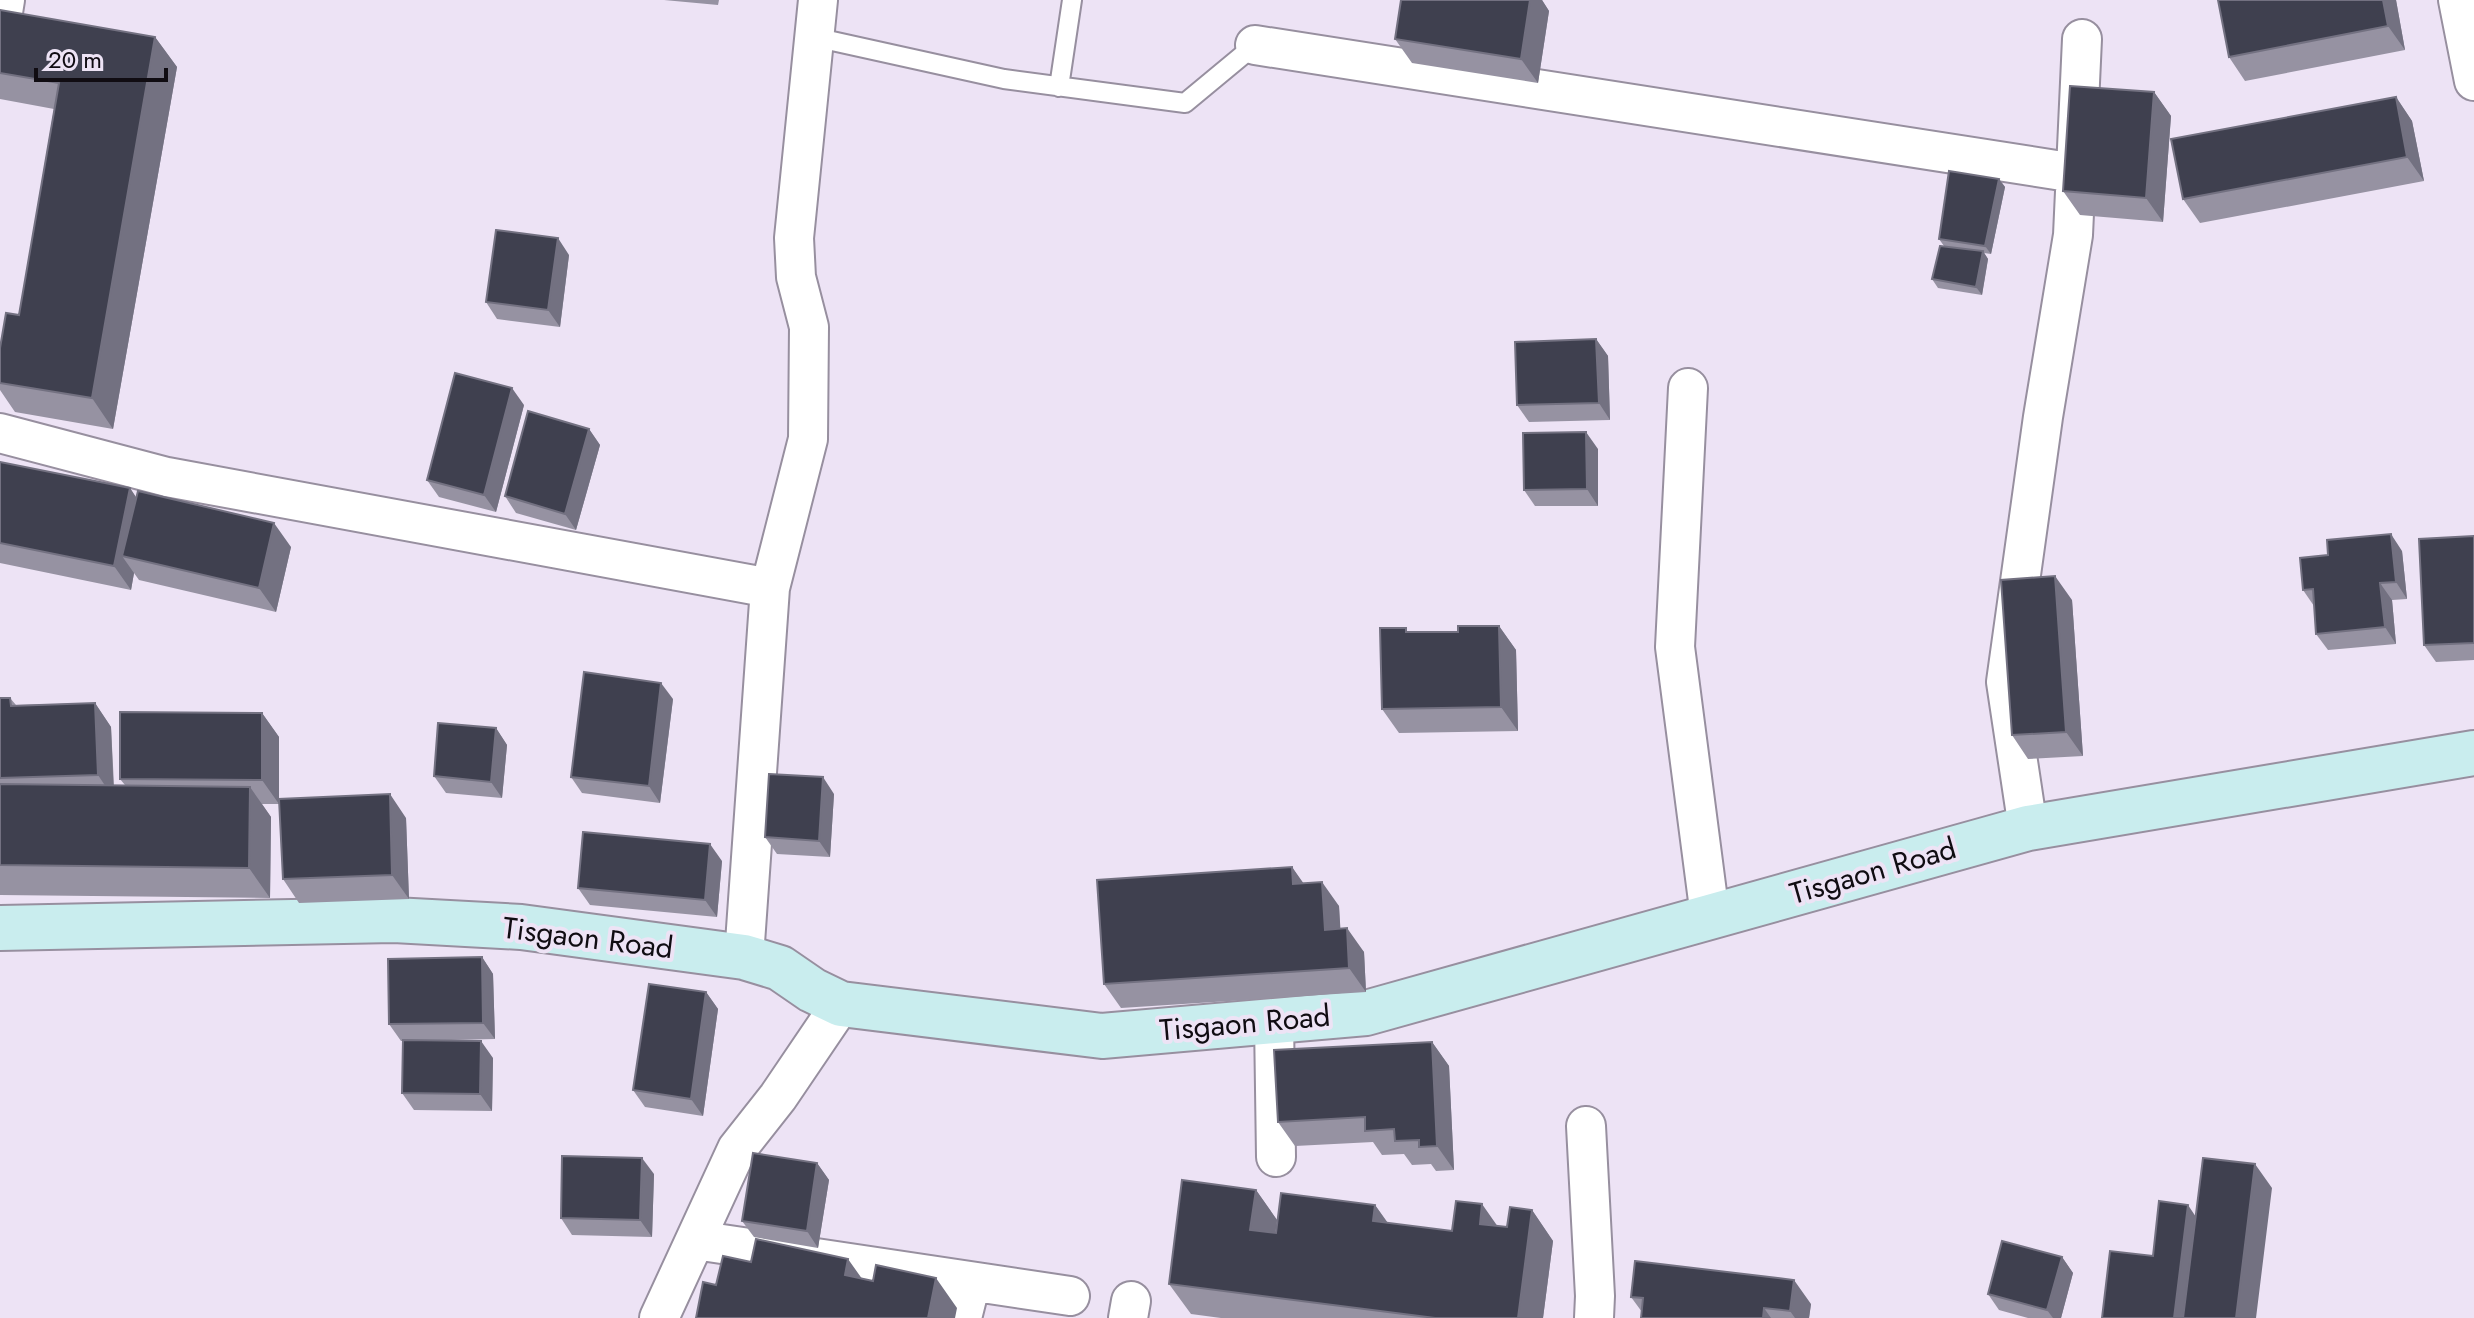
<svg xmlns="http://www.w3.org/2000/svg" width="2474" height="1318" viewBox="0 0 2474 1318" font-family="Jost,sans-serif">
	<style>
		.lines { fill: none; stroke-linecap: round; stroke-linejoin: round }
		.lane-casing { stroke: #978f9f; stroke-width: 22 }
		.street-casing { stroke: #978f9f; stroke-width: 42 }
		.secondary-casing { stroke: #978f9f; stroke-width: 48 }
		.lane { stroke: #fff; stroke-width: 18 }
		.street { stroke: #fff; stroke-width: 38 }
		.secondary { stroke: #c9edee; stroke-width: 44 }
		.wall { fill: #9692a2 }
		.shaded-wall { fill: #737181 }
		.building { fill: #3f404f; stroke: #737181; stroke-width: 2 }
		.labels { text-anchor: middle; stroke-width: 8; stroke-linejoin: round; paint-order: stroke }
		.street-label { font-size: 30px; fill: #100c12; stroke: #ede3f5 }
	</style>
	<rect width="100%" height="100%" fill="#ede3f5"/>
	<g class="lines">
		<g class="lane-casing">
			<path id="lane" d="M814 37 1004 79 1185 103 1255 45
				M1059 87 1072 0"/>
		</g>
		<g class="street-casing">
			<path id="street" d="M2458 0 2474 81
				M0 31 5 0
				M1255 45 2075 173
				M1688 388 1675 647 1710 916
				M0 433 167 477 770 588
				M2028 828 2006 682 2043 417 2073 235 2082 39
				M744 957 770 588 808 439 809 327 796 277 794 238 818 0
				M1274 1021 1276 1157
				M1586 1126 1595 1296 1594 1318
				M695 1240 1070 1296
				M659 1318 737 1149 778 1097 841 1004
				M962 1318 971 1282
				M1128 1318 1131 1301"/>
		</g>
		<g class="secondary-casing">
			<path id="secondary" d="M0 928 394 920 521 927 744 957 780 968 812 990 841 1004 1102 1036 1366 1013 2028 828 2474 753"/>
		</g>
		<use href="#lane" class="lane"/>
		<use href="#street" class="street"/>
		<use href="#secondary" class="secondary"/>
	</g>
	<path class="wall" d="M664 0H719L718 5Z
		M1401 0H1542L1549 11 1538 83 1412 63 1395 39Z
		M2218 0H2396L2405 50 2245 81 2229 57Z
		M0 10 155 37 177 67 113 429 15 412 0 390V348L19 315 54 109 0 99Z
		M2154 92 2171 116 2163 222 2080 215 2063 191Z
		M2396 97 2412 121 2424 181 2200 223 2183 199Z
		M1999 179 2005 187 1991 254 1984 253 1988 259 1982 295 1938 288 1932 279 1944 246 1939 239Z
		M569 255 560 327 497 319 486 302Z
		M1596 339 1608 356 1610 420 1529 422 1517 405Z
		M524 405 496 512 439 497 427 480Z
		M589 429 600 445 576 530 516 513 505 496Z
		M1598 449V506H1535L1524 490Z
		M0 462 130 488 136 498 291 547 276 612 139 580 134 573 131 590 0 563Z
		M2474 536V660L2436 662 2424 645Z
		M2402 551 2407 599 2392 600 2396 644 2328 650 2316 634 2314 606 2303 590Z
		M2072 600 2083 756 2028 759 2012 735Z
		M1499 626 1516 650 1518 731 1399 733 1382 709 1410 632H1458Z
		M0 698H10L16 705 95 703 111 727 114 785H125L120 779 262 713 279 737V804H262L271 817 270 898 0 895Z
		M673 699 660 803 582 793 571 777Z
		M496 728 507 745 502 798 446 793 434 776Z
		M834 794 830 857 777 854 765 837Z
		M406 818 409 899 299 903 283 879Z
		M722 861 717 917 590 905 578 888Z
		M1292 867 1303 884 1339 906 1340 929 1364 952 1366 992 1121 1008 1104 984Z
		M482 957 493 974 495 1039 408 1041 493 1058 492 1111 414 1110 402 1093 403 1041H401L389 1024Z
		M706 992 718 1009 703 1116 645 1107 633 1090Z
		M1432 1042 1449 1066 1454 1170 1436 1171 1431 1164 1412 1165 1404 1154 1382 1155 1373 1142 1295 1146 1278 1122Z
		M817 1163 829 1180 818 1248 754 1237 742 1221Z
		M654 1174 652 1237 572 1235 561 1218Z
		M1256 1190 1277 1220 1275 1233 1375 1205 1388 1223 1452 1231 1498 1226 1507 1227 1532 1210 1553 1241 1543 1318H1221L1191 1314 1169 1284Z
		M2062 1257 2073 1273 2061 1318H2028L1999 1310 1988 1294Z
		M1631 1297 1811 1304 1809 1318H1641L1642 1312Z"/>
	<path class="shaded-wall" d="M1530 0H1542L1549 11 1538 83 1521 59Z
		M2383 0H2396L2405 50 2388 26Z
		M155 37 177 67 113 429 92 398Z
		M2154 92 2171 116 2163 222 2146 198Z
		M2396 97 2412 121 2424 181 2407 157Z
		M1999 179 2005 187 1991 254 1985 246Z
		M558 238 569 255 560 327 548 310Z
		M1983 251 1988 259 1982 295 1976 287Z
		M1596 339 1608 356 1610 420 1599 403Z
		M512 388 524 405 496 512 484 495Z
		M589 429 600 445 576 530 565 514Z
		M1586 432 1598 449V506L1587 489Z
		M130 488 146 512 122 556 134 573 131 590 114 566Z
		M274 523 291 547 276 612 259 588Z
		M2391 534 2402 551 2407 599 2396 582Z
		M2055 576 2072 600 2083 756 2066 732Z
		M2380 583 2392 600 2396 644 2385 627Z
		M1499 626 1516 650 1518 731 1501 707Z
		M661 683 673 699 660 803 649 786Z
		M95 703 111 727 114 799 98 775Z
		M262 713 279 737V804L262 780Z
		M496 728 507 745 502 798 491 782Z
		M823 777 834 794 830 857 819 841Z
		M250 787 271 817 270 898 249 868Z
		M390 794 406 818 409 899 392 875Z
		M710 844 722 861 717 917 705 900Z
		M1292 867 1309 891 1293 884Z
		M1322 882 1339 906 1342 954 1325 930Z
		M1347 928 1364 952 1366 992 1349 968Z
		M482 957 493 974 495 1039 483 1023Z
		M706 992 718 1009 703 1116 691 1099Z
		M481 1041 493 1058 492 1111 480 1094Z
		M1432 1042 1449 1066 1454 1170 1437 1146Z
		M642 1158 654 1174 652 1237 640 1220Z
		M817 1163 829 1180 818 1248 807 1231Z
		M2255 1164 2272 1188 2256 1318H2236Z
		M1256 1190 1277 1220 1272 1260 1250 1230Z
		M1482 1204 1503 1234 1480 1224Z
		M1375 1205 1396 1235 1373 1221Z
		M2188 1205 2204 1229 2194 1318H2174Z
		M1532 1210 1553 1241 1543 1318H1518Z
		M2062 1257 2073 1273 2061 1318H2053L2047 1310Z
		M848 1259 870 1290 845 1275Z
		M936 1278 957 1308 955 1318H928Z
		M1794 1280 1811 1304 1809 1318H1795L1790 1311Z
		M1764 1308 1771 1318H1763Z"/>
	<path class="building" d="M1401 0H1530L1521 59 1395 39Z
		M2218 0H2383L2388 26 2229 57Z
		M0 10 155 37 92 398 0 383V348L6 313 19 315 59 83 0 73Z
		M2070 86 2154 92 2146 198 2063 191Z
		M2396 97 2407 157 2183 199 2171 139Z
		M1949 171 1999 179 1985 246 1939 239Z
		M496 230 558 238 548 310 486 302Z
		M1940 246 1983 251 1976 287 1932 279Z
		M1596 339 1599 403 1517 405 1515 342Z
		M455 373 512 388 484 495 427 480Z
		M528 411 589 429 565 514 505 496Z
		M1586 432 1587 489 1524 490 1523 433Z
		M0 462 130 488 114 566 0 543Z
		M138 491 274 523 259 588 122 556Z
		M2391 534 2396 582 2380 583 2385 627 2316 634 2313 589 2303 590 2300 558 2328 555 2327 540Z
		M2474 536V643L2424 645 2419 539Z
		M2055 576 2066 732 2012 735 2001 580Z
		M1458 626H1499L1501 707 1382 709 1380 628H1406V632H1458Z
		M584 672 661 683 649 786 571 777Z
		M0 698H10L11 706 95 703 98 775 0 778Z
		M120 712 262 713V780L120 779Z
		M438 723 496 728 491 782 434 776Z
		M769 774 823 777 819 841 765 837Z
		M0 784 250 787 249 868 0 865Z
		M390 794 392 875 283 879 279 799Z
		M583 832 710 844 705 900 578 888Z
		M1292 867 1293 884 1322 882 1325 930 1347 928 1349 968 1104 984 1097 880Z
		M482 957 483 1023 389 1024 388 959Z
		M649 984 706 992 691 1099 633 1090Z
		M403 1040 481 1041 480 1094 402 1093Z
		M1432 1042 1437 1146 1419 1147V1140L1395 1141 1394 1129 1365 1131V1117L1278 1122 1274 1050Z
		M753 1153 817 1163 807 1231 742 1221Z
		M562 1156 642 1158 640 1220 561 1218Z
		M2203 1158 2255 1164 2236 1318H2183Z
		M1182 1180 1256 1190 1250 1230 1276 1233 1281 1193 1375 1205 1373 1221 1452 1231 1456 1201 1482 1204 1480 1224 1507 1227 1510 1207 1532 1210 1518 1318H1435L1169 1284Z
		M2159 1201 2188 1205 2174 1318H2102L2110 1251 2153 1256Z
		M756 1239 848 1259 845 1275 873 1281 876 1265 936 1278 928 1318H696L703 1282 716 1285 723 1256 751 1262Z
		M2002 1241 2062 1257 2047 1310 1988 1294Z
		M1635 1261 1794 1280 1790 1311 1764 1308 1763 1318H1641L1643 1298 1631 1297Z"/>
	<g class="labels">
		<g class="street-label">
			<text transform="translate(1873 871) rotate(-16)" y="10">Tisgaon Road</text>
			<text transform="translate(588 938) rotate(7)" y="10">Tisgaon Road</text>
			<text transform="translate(1245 1023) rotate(-5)" y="10">Tisgaon Road</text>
		</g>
	</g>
	<path d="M36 68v12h130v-12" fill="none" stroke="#100c12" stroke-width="4"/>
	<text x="48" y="68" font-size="24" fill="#100c12" stroke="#ede3f5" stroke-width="6" paint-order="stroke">20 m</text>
</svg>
